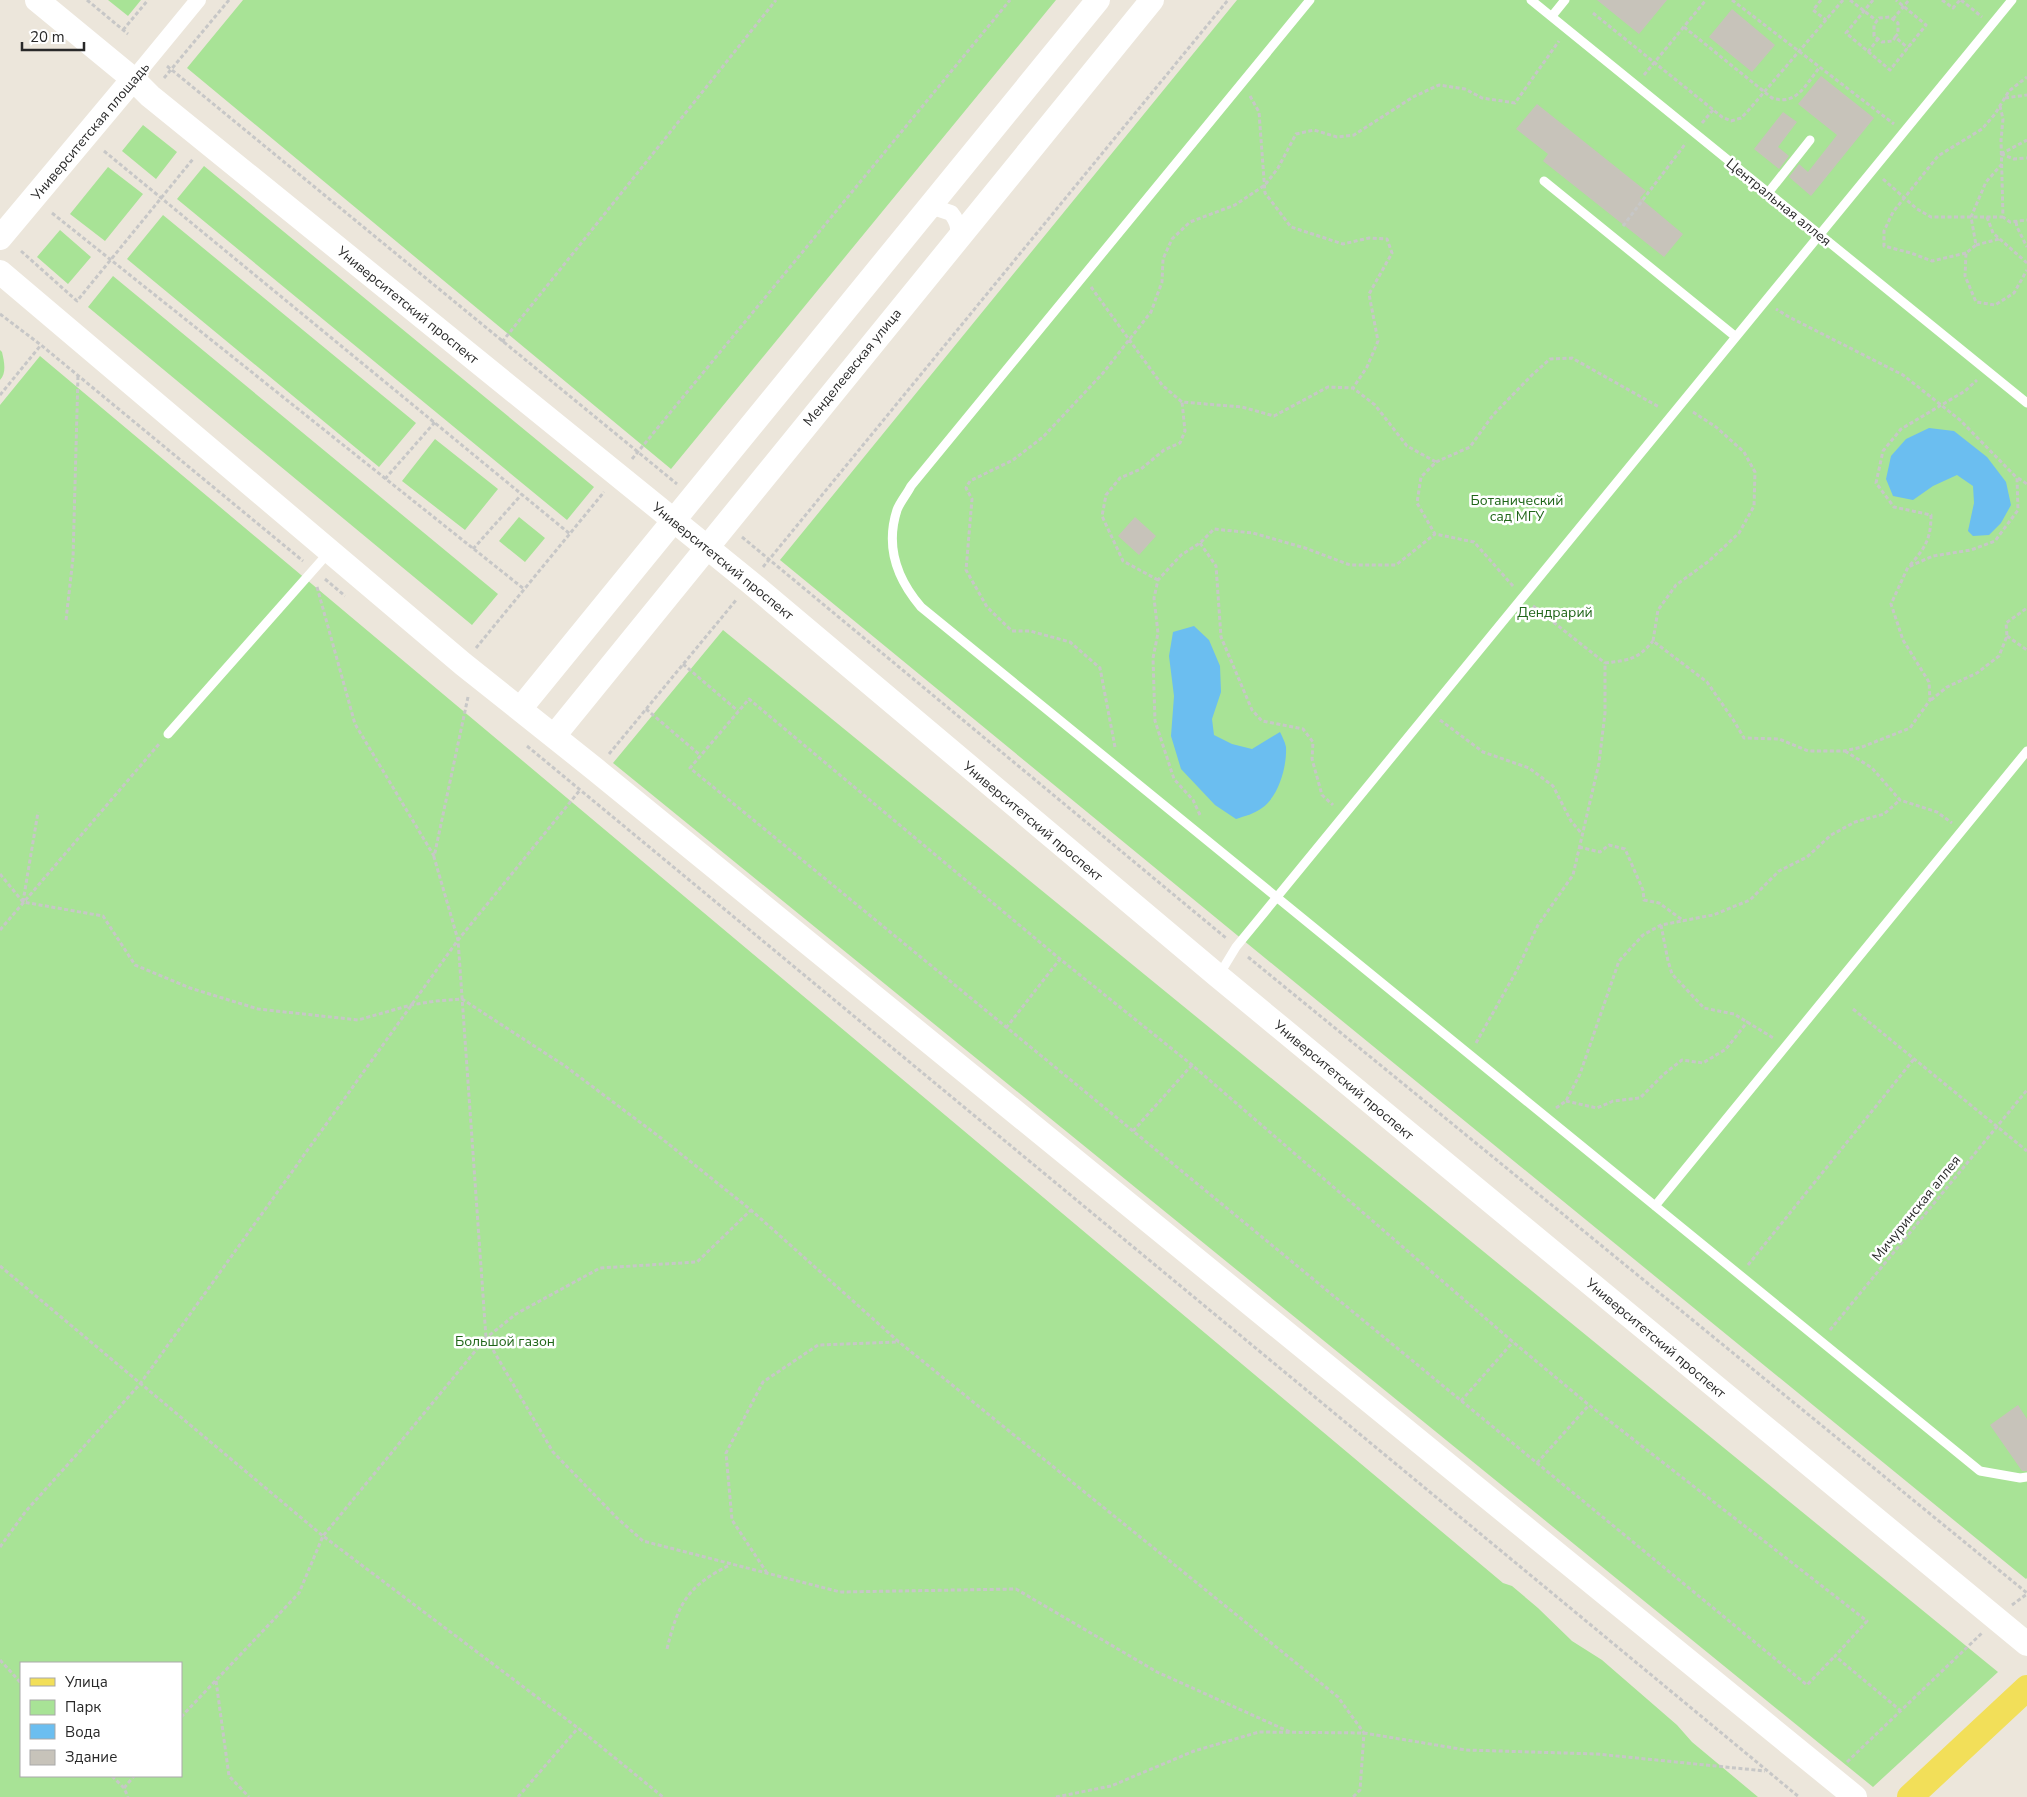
<svg xmlns="http://www.w3.org/2000/svg" width="2027" height="1797" viewBox="0 0 2027 1797" font-family="'Nunito Sans',sans-serif">
	<style>
		.green { fill: #a8e396; fill-rule: evenodd }
		.water { fill: #6bbef0 }
		.building { fill: #c7c3ba }
		.lines { fill: none; stroke-linecap: round; stroke-linejoin: round }
		.path { stroke: #c7c7c7; stroke-width: 3; stroke-dasharray: 4 2.5; stroke-linecap: butt }
		.lane { stroke: #fff; stroke-width: 9 }
		.street { stroke: #fff; stroke-width: 16 }
		.secondary { stroke: #fff; stroke-width: 24 }
		.primary { stroke: #f2df59; stroke-width: 26 }
		.labels { text-anchor: middle; stroke-width: 5; stroke-linejoin: round; paint-order: stroke }
		.street-label { font-size: 14px; fill: #292929; stroke: #fff }
		.park-label { font-size: 14px; fill: #206619; stroke: #fff }
	</style>
	<rect width="100%" height="100%" fill="#ece6db"/>
	<path class="green" d="M108 0H141L128 16Z
		M243 0H1056L671 469 187 68Z
		M1237 0H2027V1578L2026 1579 1243 940 780 560Z
		M143 125 177 152 156 179 122 151Z
		M204 166 594 487 567 520 177 199Z
		M108 167 143 194 105 241 70 214Z
		M163 215 416 423 379 467 127 259Z
		M60 230 91 257 68 284 37 257Z
		M113 276 498 594 472 625 88 307Z
		M0 350 2 352C4 361 7 373 0 380Z
		M40 356 1503 1583 1512 1586 1538 1608 1572 1641 1602 1660 1677 1725 1692 1742 1758 1797H0V405ZM21 1663H181V1776H21Z
		M435 439 498 489 465 530 402 481Z
		M519 517 545 538 525 562 499 541Z
		M723 630 1998 1672 1873 1787 613 763Z"/>
	<path class="water" d="M1929 428 1954 431 1987 457 2006 482 2011 505 2001 523 1989 535 1973 536 1968 531 1974 503 1973 486 1957 475 1933 486 1913 500 1893 496 1886 479 1891 456 1906 439Z
		M1194 626 1209 640 1220 666 1221 692 1212 719 1214 735 1232 744 1252 749 1280 732C1282 736 1285 742 1286 747 1287 766 1279 796 1262 808 1254 814 1245 816 1236 819L1215 805 1181 769 1171 736 1174 696 1169 656 1173 632Z"/>
	<path class="building" d="M1597 0H1667L1639 34Z
		M1732 9 1775 45 1752 72 1709 37Z
		M1821 76 1874 118 1811 196 1789 177 1799 164 1808 172 1837 135 1798 104Z
		M1537 104 1646 191 1640 198 1683 234 1664 257 1543 161 1548 154 1516 129Z
		M1783 112 1797 122 1778 147 1789 156 1779 169 1754 149Z
		M1135 517 1156 536 1139 555 1118 536Z
		M2018 1405 2027 1419V1471H2022L1990 1425Z"/>
	<g class="lines">
		<path class="path" d="M87 0 128 34
			M1732 0 1894 124
			M1821 0 1813 10 1826 20
			M1850 0 1877 21
			M1873 0 1846 33 1890 70 1926 25 1896 0
			M1942 0 1953 8 1960 0
			M1961 0 1982 17
			M1593 13 1722 117 1731 121 1741 118 1747 112 1843 0
			M1893 19 1909 0
			M1684 27 1772 98C1797 106 1805 85 1820 67
			M123 30 148 0
			M1895 37 1898 34V23L1890 17 1879 18 1874 25V36L1882 42 1893 41 1895 37 1908 48
			M1868 52 1878 39
			M167 66 677 484
			M1644 75 1706 0
			M164 78 229 0
			M1250 96 1259 112 1265 193 1291 227 1343 244 1369 238 1387 239 1392 253 1369 294 1378 341 1367 367 1353 388
			M2005 98 2027 95
			M2000 106 2003 119 2001 140 2003 217 2010 222 2027 220
			M1702 123 1713 110
			M104 151 570 534
			M2001 154 2027 140
			M2001 154 2014 159 2027 158
			M2002 164 1986 182 1971 217 1976 245 1966 253 1965 276 1976 302 1995 305 2014 293 2027 270
			M1883 179 1917 209 1931 217H2003
			M52 213 524 589
			M1987 217 1993 233 2027 263
			M2016 222 2017 227 2027 247
			M1623 226 1686 143
			M1976 245 1999 239
			M21 251 77 301 193 159
			M1966 253 1932 261 1911 253 1884 246V231L1893 212 1938 156 1982 129 1995 114 2009 91 2027 77
			M1091 287 1162 385 1182 402 1242 407 1274 416 1328 387 1353 388 1375 405 1407 446 1436 462
			M0 314 41 345 303 561
			M502 342 776 0
			M0 395 41 345
			M1693 412 1716 427 1744 452 1755 472 1754 506 1739 533 1709 561 1676 585 1658 610 1653 641 1707 682 1734 721 1744 738 1779 739 1808 751H1844L1862 747 1910 728 1930 700 1929 682 1903 640 1891 604 1908 567 1933 556 1971 550 1995 541 2018 510 2017 478 1960 420 1903 375 1789 317 1776 309
			M632 459 1010 0
			M2018 478 2027 484
			M385 479 435 422
			M742 537 1226 938
			M1200 543 1216 566 1221 637 1252 710 1262 721 1303 729 1313 742 1312 759 1322 795 1333 805
			M473 549 522 494
			M1910 565C1926 547 1931 538 1931 515L1894 507 1876 483 1883 451 1901 429 1965 391 1977 380
			M763 567 1228 0
			M325 579 345 596
			M1158 580 1123 561 1102 516 1106 495 1120 478 1141 469 1164 450 1180 443 1185 431 1182 402
			M1513 586 1474 542 1435 534 1417 503 1421 477 1436 462 1470 447 1493 415 1532 375 1550 359 1572 358 1659 407
			M317 587 355 724 434 856
			M1533 606 1605 663
			M66 620 73 558 78 375
			M2007 636 2027 650
			M476 648 604 492
			M683 664 738 711
			M468 697 434 857 458 940 486 1338 553 1452 617 1518 643 1541 840 1592 1016 1589 1157 1672 1290 1732
			M1931 700 1947 687 1977 673 1999 656 2007 636 2006 623 2027 608
			M646 709 700 755
			M1440 720 1483 752 1529 768 1553 786 1571 821 1582 834
			M527 746 1799 1797
			M1115 747 1100 668 1070 642 1030 631H1012L987 607 966 570 972 499 966 488 970 481 1013 460 1043 437 1103 373 1151 312 1162 282 1163 259 1172 239 1190 222 1235 205 1265 185 1278 168 1296 134 1314 130 1337 137 1354 135 1413 97 1439 85 1465 89 1482 98 1515 103 1559 41
			M1845 751 1872 768 1900 800 1937 812 1952 823
			M609 754 737 599
			M1200 815 1193 800 1174 779 1155 721 1153 658 1158 633 1154 598 1158 580 1181 555 1200 543 1214 529 1253 533 1305 548 1350 565H1396L1435 534
			M1579 847 1600 852 1609 845 1625 849 1643 890 1644 900 1659 903 1684 921
			M0 874 23 902 103 916 135 965 190 988 258 1009 358 1020 411 1005 436 1001 462 999 565 1066 661 1138 751 1210 899 1342 1338 1697 1364 1733 1360 1790 1353 1797
			M23 902 38 812
			M1661 925 1668 961 1672 974 1704 1008 1734 1014 1775 1039
			M0 930 159 744
			M1248 957 2027 1593
			M1853 1009 2027 1151
			M1006 1028 1060 959
			M1476 1043 1517 970 1538 925 1573 875 1599 763 1605 713V663C1629 660 1637 660 1653 641
			M1192 1065 1133 1131 1807 1685 1835 1656
			M1566 1101 1597 1108 1613 1101 1640 1098 1664 1074 1682 1060 1703 1063 1726 1049 1748 1021
			M1556 1108 1566 1101 1580 1074 1619 961 1643 935 1661 925 1713 915 1750 900 1779 871 1807 857 1831 835 1855 822 1884 814 1900 800
			M1133 1131 690 768 749 699 1060 959 1192 1065 1513 1342 1589 1405 1867 1621 1835 1656 1901 1711
			M1748 1265 1914 1059
			M0 1266 323 1536 578 1728 663 1797
			M1830 1330 2027 1090
			M1461 1401 1513 1342
			M1537 1463 1589 1405
			M0 1547 26 1511 140 1384 458 940 580 790
			M767 1573 732 1520 726 1453 763 1382 818 1345 899 1342
			M2012 1605 2027 1594
			M667 1649C678 1604 687 1586 730 1565
			M0 1660 21 1683
			M216 1681 229 1776 249 1797
			M181 1717 299 1593 323 1536 486 1338 516 1314 600 1268 697 1262 751 1210
			M1847 1762 1982 1633
			M112 1776 124 1788 128 1797
			M124 1788 134 1776
			M518 1797 578 1728
			M1056 1797 1111 1786 1194 1751 1259 1732 1364 1733 1466 1750 1597 1754 1765 1771"/>
		<path class="lane" d="M1310 0 911 486C907 494 900 502 897 510 885 547 897 579 921 607L1980 1471 2020 1478 2027 1477
			M1531 0 2027 403
			M1552 16 1565 0
			M1544 181 1736 337
			M1768 193 1810 140
			M168 734 330 551
			M1219 975 1236 947 2012 0
			M1655 1206 2027 751"/>
		<path class="street" d="M133 79 198 0
			M924 215 936 208 951 213C959 223 960 231 955 242"/>
		<path class="secondary" d="M37 0 133 79 150 96 751 583 1218 976 2027 1644
			M0 238 133 79
			M0 272 463 664 596 770 1855 1797
			M520 709 1098 0
			M554 736 1152 0"/>
		<path class="primary" d="M1910 1797 2027 1688"/>
	</g>
	<g class="labels">
		<g class="street-label">
			<text transform="translate(90 131) rotate(-50)" y="5">Университетская площадь</text>
			<text transform="translate(1779 202) rotate(39)" y="5">Центральная аллея</text>
			<text transform="translate(408 305) rotate(39)" y="5">Университетский проспект</text>
			<text transform="translate(852 367) rotate(-51)" y="5">Менделеевская улица</text>
			<text transform="translate(723 561) rotate(39)" y="5">Университетский проспект</text>
			<text transform="translate(1033 821) rotate(40)" y="5">Университетский проспект</text>
			<text transform="translate(1344 1080) rotate(40)" y="5">Университетский проспект</text>
			<text transform="translate(1916 1208) rotate(-51)" y="5">Мичуринская аллея</text>
			<text transform="translate(1656 1338) rotate(40)" y="5">Университетский проспект</text>
		</g>
		<g class="park-label">
			<text x="1517" y="505">Ботанический<tspan x="1517" dy="16">сад МГУ</tspan></text>
			<text x="1555" y="617">Дендрарий</text>
			<text x="505" y="1346">Большой газон</text>
		</g>
	</g>
	<rect x="20" y="1662" width="162" height="115" fill="#ffffff" stroke="#a9a9a9"/>
	<rect x="30" y="1678" width="25" height="8" fill="#f2df59" stroke="#a9a9a9"/>
	<text x="65" y="1687" font-size="15" fill="#292929">Улица</text>
	<rect x="30" y="1700" width="25" height="15" fill="#a8e396" stroke="#a9a9a9"/>
	<text x="65" y="1712" font-size="15" fill="#292929">Парк</text>
	<rect x="30" y="1724" width="25" height="15" fill="#6bbef0" stroke="#a9a9a9"/>
	<text x="65" y="1737" font-size="15" fill="#292929">Вода</text>
	<rect x="30" y="1750" width="25" height="15" fill="#c7c3ba" stroke="#a9a9a9"/>
	<text x="65" y="1762" font-size="15" fill="#292929">Здание</text>
	<path d="M22 42v8h62v-8" fill="none" stroke="#292929" stroke-width="2.5"/>
	<text x="30" y="42" font-size="15" fill="#292929" stroke="#ffffff" stroke-width="4" paint-order="stroke">20 m</text>
</svg>
